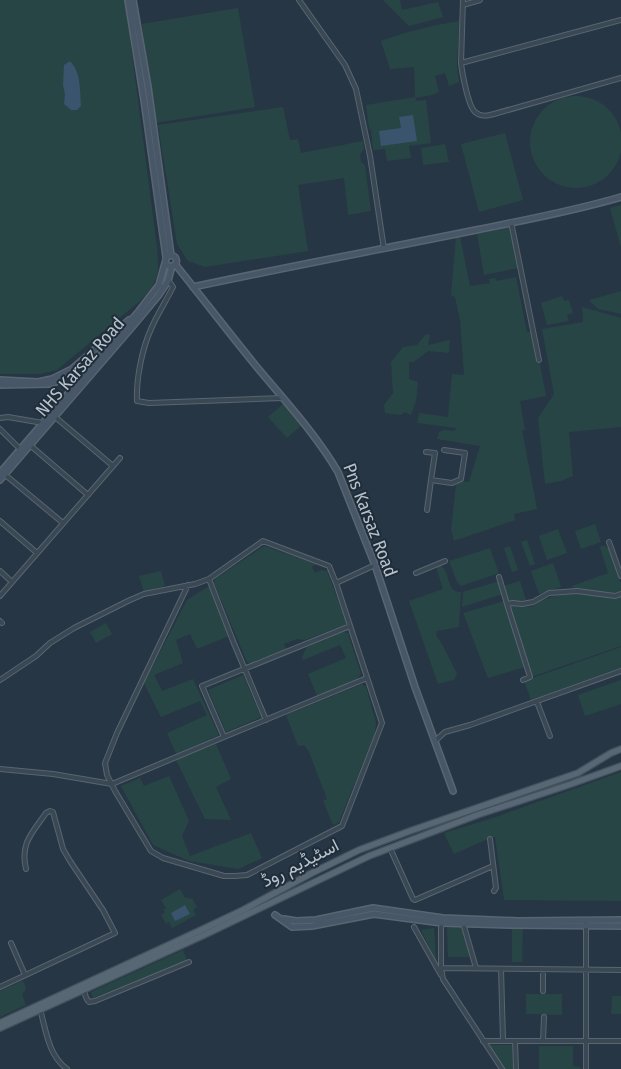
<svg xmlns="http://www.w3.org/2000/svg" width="621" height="1069" viewBox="0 0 621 1069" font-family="'Fira Sans Condensed',Vazirmatn,sans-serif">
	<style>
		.green { fill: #284545 }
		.water { fill: #39546c }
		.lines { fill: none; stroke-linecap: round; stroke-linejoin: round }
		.street-casing { stroke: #596571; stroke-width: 6 }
		.secondary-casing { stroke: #596571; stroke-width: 8 }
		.primary-casing { stroke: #44515d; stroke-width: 8 }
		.street { stroke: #3a4854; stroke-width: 4 }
		.secondary { stroke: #485767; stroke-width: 5 }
		.primary { stroke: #586774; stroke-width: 5.5 }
		.labels { text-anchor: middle; stroke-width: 4; stroke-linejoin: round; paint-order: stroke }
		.street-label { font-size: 18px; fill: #b8c2cd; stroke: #1f2d39 }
	</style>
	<rect width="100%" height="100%" fill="#263644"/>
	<path class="green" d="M0 0H125L157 247C159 275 160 280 140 301L57 370 41 374H0Z
		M383 0H400L402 10 438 2 443 17 409 26Z
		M238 8 255 107 155 123 142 24Z
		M459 21 457 67 459 82 449 86 445 73 435 76 439 92 432 95 415 98 417 101 426 100 431 143 409 146 411 158 387 161 385 149 373 150 371 129H369L366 105 415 97 414 67 390 69 381 41C408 31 430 26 459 21Z
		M530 142a46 46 0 1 1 92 0a46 46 0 1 1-92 0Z
		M283 107 290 140 298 139 301 153 363 141 364 149 360 155 361 162 365 165 371 211 348 215 344 178 298 185 308 251 205 267 188 261 177 244 158 125Z
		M505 133 523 200 479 212 461 144Z
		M445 144 449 162 423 165 421 148Z
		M621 205V247L610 208Z
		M510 227 518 268 484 275 477 234Z
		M456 236H460L470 286 490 283 489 279 495 278 496 281 516 277 527 332H531L537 362 540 363 546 396 520 401 525 430H522L537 509 514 514 515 520 454 541 451 530 456 485 461 481 469 482 480 446 437 439 439 432 445 430 455 431 456 428 417 423 419 413 448 417 452 374 464 375 460 320 455 297 451 295Z
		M621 291V314L598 309 589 300Z
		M562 296 564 301 569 300 573 313 567 315 569 321 547 325 541 303Z
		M582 307 621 318V427L569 432 573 476 561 481 545 484 538 418 554 394 542 329 583 322Z
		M426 334 430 335 428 345 450 340 449 353 428 351 414 362H409V379L418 382 416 401 411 415 405 412 401 415 385 413 384 405 393 393 391 362 403 347 417 345Z
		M283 404 302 425 287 438 268 417Z
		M595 524 601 542 581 549 575 531Z
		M558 529 567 553 547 560 539 536Z
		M527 540 535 564 530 566 521 542Z
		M264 546 316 564 312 567 315 573 321 570 327 571 347 624 305 640 297 639 284 644 286 649 250 663 247 662 214 583 215 579Z
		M510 546 518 570 512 572 504 548Z
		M602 546H605L609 549 611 555 621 583V592L613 595 573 589 572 586 608 573 600 547Z
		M490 548 499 573 461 586 457 582 449 561Z
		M553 563 561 587 539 594 531 571Z
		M440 565C451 572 446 593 461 592L459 627 437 631 436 635 443 646 457 674 454 680 438 684 409 601 443 589 436 567Z
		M161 571 165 586 144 592 139 576Z
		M499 581 503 594 462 607 463 592Z
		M520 581 526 600 508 604 503 586Z
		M209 586 229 636 197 649 190 634 176 640 183 663 154 675 162 691 193 679 219 735 176 754 167 733 207 715 200 701 161 717 144 683 187 600Z
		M570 593H592L612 599 621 597V646L531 677 509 605 532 607 540 601 557 595Z
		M504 601 525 667 488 678 463 613Z
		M106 623 112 634 96 643 90 632Z
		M344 632 348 633 361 674 357 679 317 696 308 674 346 658 340 645 303 660 302 657 307 647 338 634Z
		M621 647V669L531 700 524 681Z
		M243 675 261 717 226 732 208 690Z
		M621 680V704L585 716 578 695Z
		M362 684 366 687 376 723 375 733 339 822 333 825 323 801 327 799 309 752 304 745 298 746 286 715Z
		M216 744 231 779 216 787 231 820 205 819 176 760Z
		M621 772V901L504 900 495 837 488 839 454 854 444 833 493 818Z
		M169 776 189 821 182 836 190 856 251 833 262 858 238 869 189 861 153 845 121 786 140 778 144 786Z
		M180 889 185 898 187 897 189 899 192 898 197 907 193 910 196 915 172 928 169 922 166 924 161 915 165 912 163 910 166 908 161 900Z
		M447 927H464L472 957H448Z
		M434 928 436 961 421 930Z
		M512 929H523L522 962H512Z
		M183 950 187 960 186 961 93 998 91 992Z
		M22 981 24 982 26 990 22 994 26 1005 0 1017V991Z
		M526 994H562V1015L526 1014Z
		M612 996H621V1014H611Z
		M487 1045H512L513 1069H502Z
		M539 1046H573V1066L580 1067V1069H539Z"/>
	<path class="water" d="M70 61C81 72 80 91 81 106L77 110H71L64 104 65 94 63 85 64 65Z
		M413 115 417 141 381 146 379 131 401 128 399 117Z
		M185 905 190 914 175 921 171 913Z"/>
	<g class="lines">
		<g class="street-casing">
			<path id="street" d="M299 0 345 65 356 89 370 156 384 249
				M463 0 461 63C462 72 468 106 475 112 481 117 487 116 494 114L621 78
				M463 5 480 0
				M461 63 621 20
				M511 222 539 360
				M168 280 173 287C166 301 157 315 151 329 142 349 136 379 137 401L149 403 283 398
				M54 416 113 466
				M0 418 8 417 43 423
				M0 429 20 449
				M31 446 88 495
				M426 452 435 453 431 480 452 483 461 479 465 453 444 450
				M3 473 63 523
				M427 510 431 480
				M0 521 37 553
				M609 542 621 576
				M0 571 12 582
				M416 573 445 561
				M499 577 507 604 513 603 522 604 533 602 549 593 577 591 615 596 621 594
				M209 579 233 641 266 720
				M336 583 375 565
				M0 596 120 458
				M507 604 530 677 523 680
				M0 621 2 623
				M0 680 36 656 50 643 74 628 130 600 144 594 195 584 209 579 263 541 329 566 336 583 382 723 342 826 247 875 235 876H224L163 858 151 851 115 791 107 775 105 763 117 733 188 585
				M537 702 550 736
				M224 737 202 686 350 626
				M435 741 445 732 470 725 621 671
				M0 769 53 774 112 784 224 737 367 678
				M490 839 496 888 494 891
				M390 848 413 899 415 900 493 866
				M442 922 441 928V968L443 979 502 1069
				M463 923 476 968
				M414 927 441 975
				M11 943 25 975
				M441 968 621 970
				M501 969 503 1040
				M543 969V991
				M0 987 115 933 103 910 70 861 63 849 53 812 50 811 46 813C32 833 20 843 26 869
				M84 989C85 994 85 998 89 1002L95 1001 189 962
				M40 1009C46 1030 48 1055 67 1069
				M483 1041H621
				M515 1041 516 1069
				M543 1041 544 1017
				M586 1069V924"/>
		</g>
		<g class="secondary-casing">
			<path id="secondary" d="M128 0 144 100 166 257
				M133 0 148 87 171 255
				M165.5 261a5.5 5.5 0 1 1 11 0a5.5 5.5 0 1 1-11 0Z
				M175 264C204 300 232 337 261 372 288 404 317 436 338 472L375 565 415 687 453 791
				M193 287C287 267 382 249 476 230 525 220 574 211 621 197
				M0 380 38 382 52 379 72 369 129 320
				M0 385 50 384 56 382 68 373
				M0 473 139 311 159 285 165 263
				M0 480 133 326 158 296 168 281 172 266
				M275 915 292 927 312 926 374 914 442 923 512 925 621 926
				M284 919 296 921 316 920 373 908 443 918 518 921 621 920"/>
		</g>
		<g class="primary-casing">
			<path id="primary" d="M0 1023 199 931 243 910 312 873 359 850 410 831 578 773 611 753 621 749
				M0 1028 204 935 369 856 477 815 571 784 621 766"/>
		</g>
		<use href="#street" class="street"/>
		<use href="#secondary" class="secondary"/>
		<use href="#primary" class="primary"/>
	</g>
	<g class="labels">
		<g class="street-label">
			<text transform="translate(80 367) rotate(-49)" y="6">NHS Karsaz Road</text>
			<text transform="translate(370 520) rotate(69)" y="6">Pns Karsaz Road</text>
			<text transform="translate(300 863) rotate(-27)" y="6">اسٹیڈیم روڈ</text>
		</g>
	</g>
</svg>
